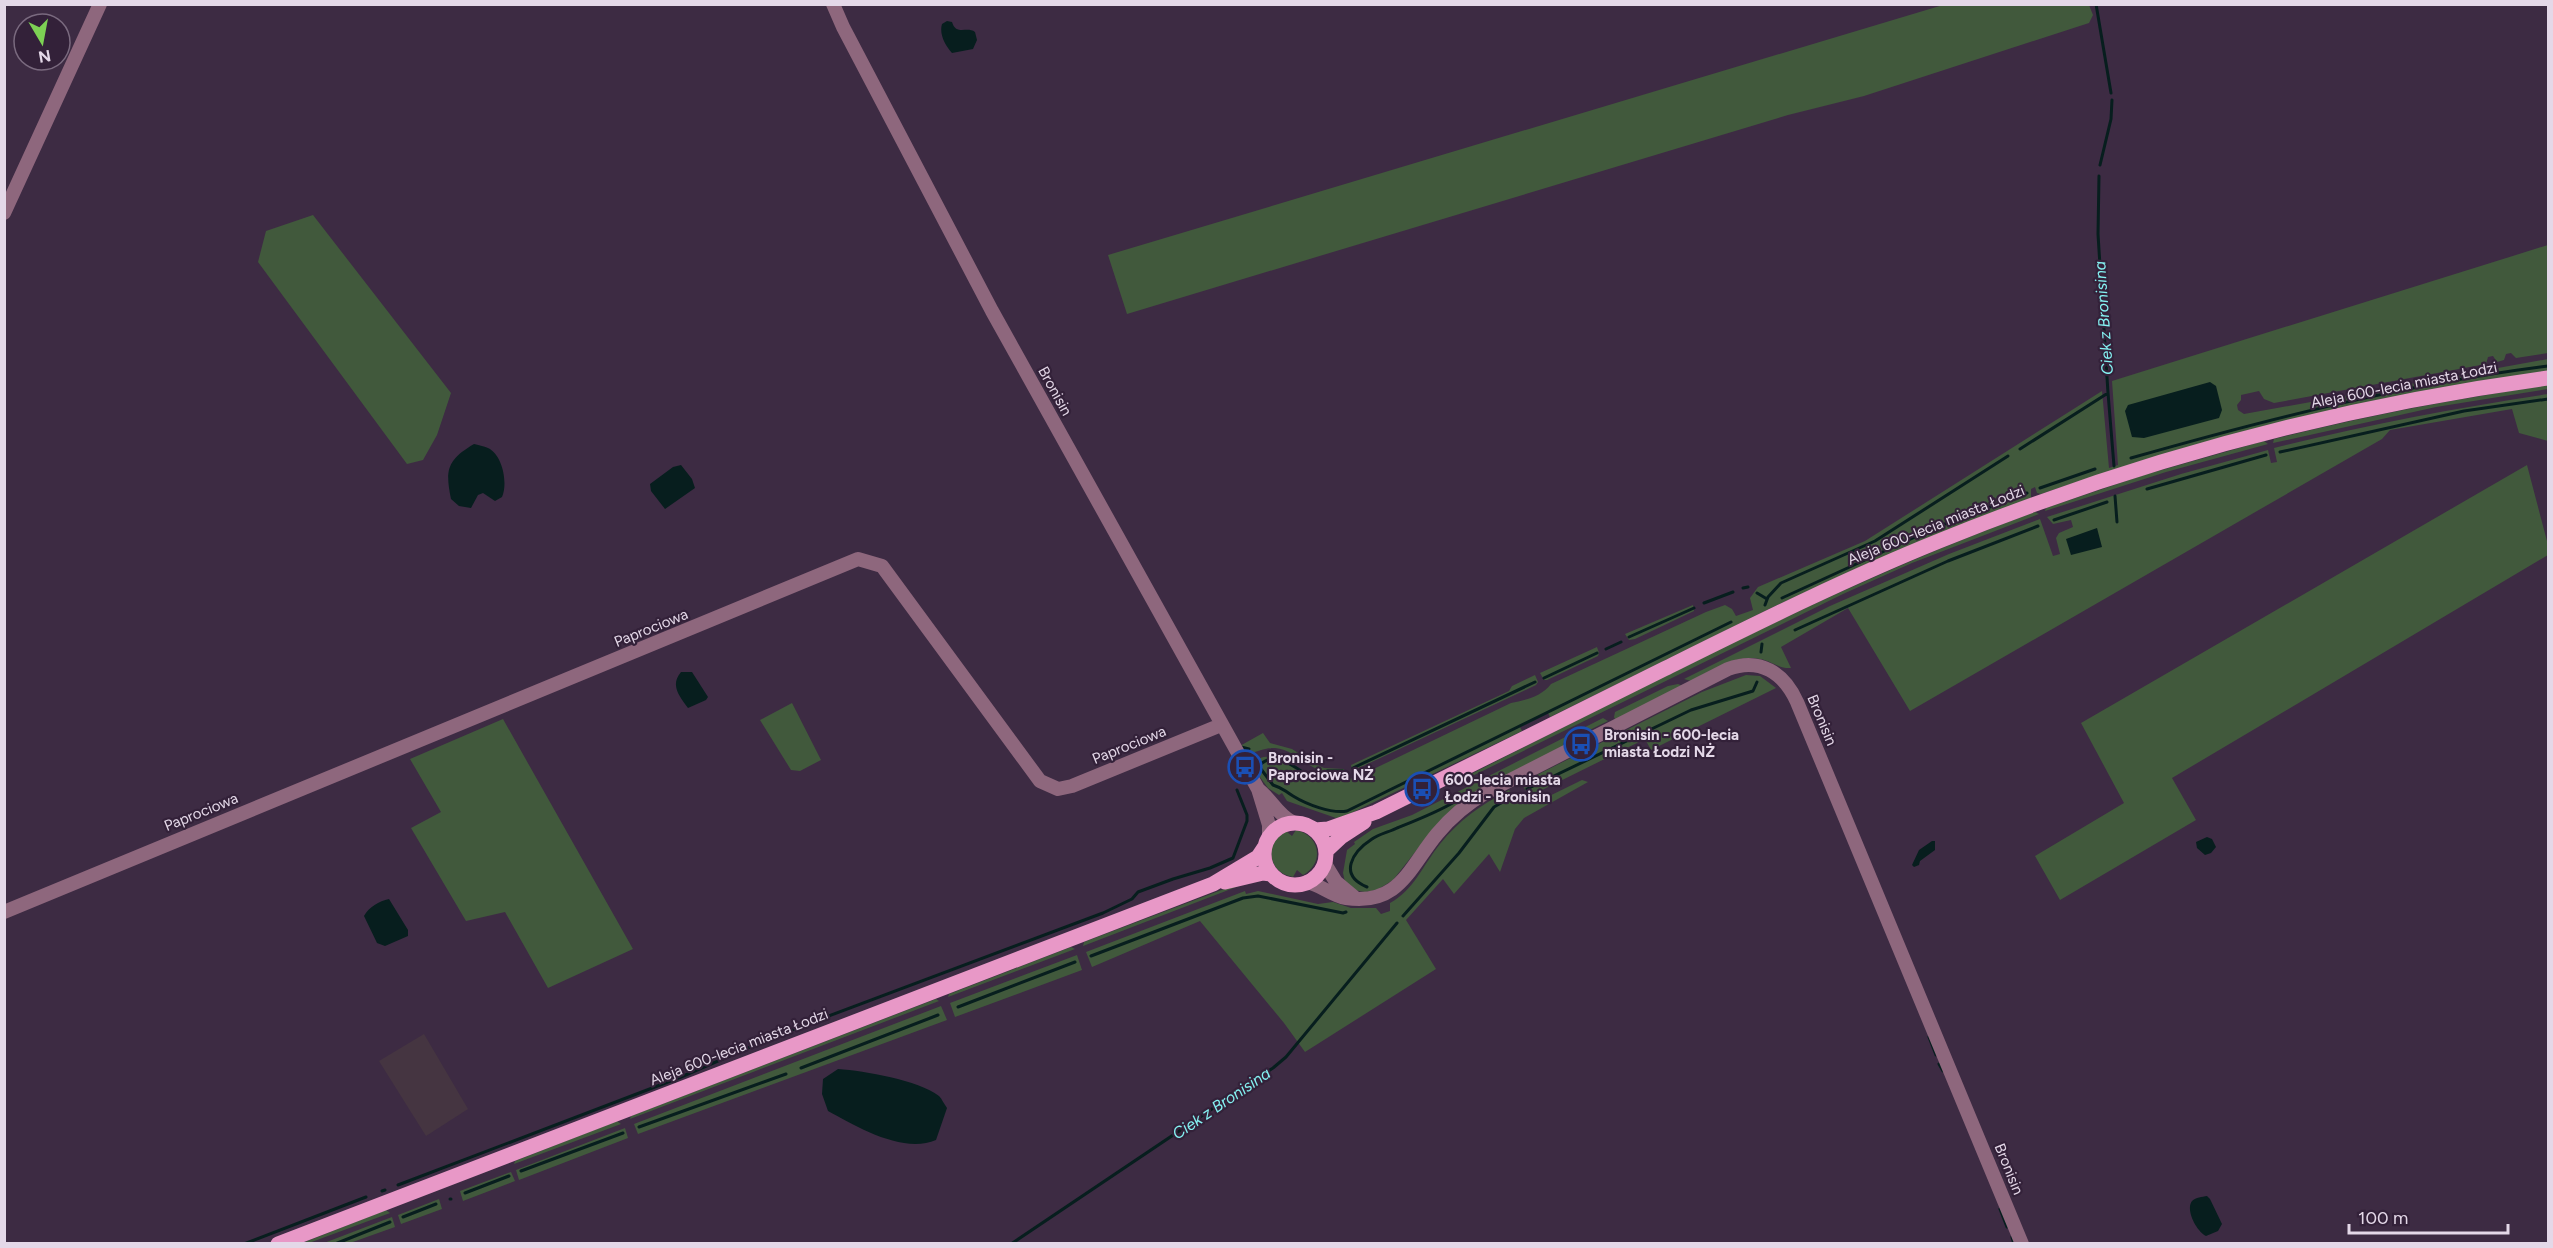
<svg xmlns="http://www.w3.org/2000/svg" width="2553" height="1248" viewBox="0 0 2553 1248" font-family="Figtree,sans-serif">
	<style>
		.industrial { fill: #453541 }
		.green { fill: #41593c }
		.water { fill: #071e1e }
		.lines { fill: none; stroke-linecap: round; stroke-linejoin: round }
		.stream { stroke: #071e1e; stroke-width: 3 }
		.minor { stroke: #8e677d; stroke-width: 14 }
		.major { stroke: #e898c7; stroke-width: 15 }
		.labels { text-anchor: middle; stroke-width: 4.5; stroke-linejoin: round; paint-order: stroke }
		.street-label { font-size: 15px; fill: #e4d8e8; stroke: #332139 }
		.poi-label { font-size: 15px; font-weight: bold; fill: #e4d8e8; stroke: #332139; text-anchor: start }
		.water-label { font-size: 16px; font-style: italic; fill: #85f2f2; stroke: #332139 }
	</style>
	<rect width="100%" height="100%" fill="#3d2b43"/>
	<path class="industrial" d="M424 1034 468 1109 426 1136 379 1061Z"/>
	<path class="green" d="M1943 5H2089L2093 15 2089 23 1864 96 1788 115 1127 314 1108 255Z
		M313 215 451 393 437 435 423 460 407 464 258 262 266 231Z
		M2548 245V353L2516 358 2511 353 2506 354 2504 360 2497 362 2493 356 2488 357 2486 364 2274 403 2264 399 2259 391 2241 395V400L2237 405 2238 410 2244 414 2548 359V371C2376 396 2206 437 2041 494L2037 493 2035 487 2031 489V498L1864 565 1773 607 1550 717 1548 713 1520 727 1522 731 1343 817 1336 818 1287 801 1282 793 1279 795 1268 788 1254 769 1258 759C1290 745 1308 796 1359 776L1511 703C1525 700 1541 697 1551 684L1706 612 1725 605 1732 609 1736 616 1753 610 1750 598 1758 587 1865 541 2102 391 2109 468 2118 465 2112 381Z
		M2548 385V389L2436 407 2273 443 2274 439C2364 416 2456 399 2548 385Z
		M2548 394V441L2519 433 2512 409 2390 430 2382 439 1910 711 1848 608 1781 647 1791 668C1779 669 1772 661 1760 659 1735 654 1712 670 1691 681L1684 679 1830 606 1949 554 2040 519 2053 556 2060 554 2056 538 2059 533 2073 527 2071 520 2053 524 2047 517 2181 474 2268 450 2271 463 2277 462 2274 448C2365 425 2456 408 2548 394Z
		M2264 441 2268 444 2166 472 2045 511 2046 508 2144 475Z
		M2527 465 2548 545V555L2172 778 2196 820 2060 900 2035 856 2124 803 2081 723Z
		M2035 512 2039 514 1912 563 1843 594 1456 784 1465 777C1653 683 1838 584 2035 512Z
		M1693 605 1694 611 1635 639 1629 640 1625 634Z
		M1597 647 1599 653 1598 656 1547 680H1544L1540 673Z
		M1535 675 1538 682 1536 685 1359 768 1352 769 1351 765 1509 691 1512 686Z
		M1746 675 1760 676 1776 688 1651 750 1645 739 1536 793 1528 794 1521 783 1702 692Z
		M1678 684 1683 686 1616 721 1614 717 1615 712 1668 686Z
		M792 703 821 760 800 771 791 770 760 720Z
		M1603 718 1608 721 1563 743 1564 746 1427 837 1393 880 1377 890 1365 892 1353 890 1345 882 1343 873 1347 850 1355 844 1354 842 1373 829 1412 815Z
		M503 719 633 949 548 988 505 912 466 921 411 828 441 812 410 759Z
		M1263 733 1270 743 1292 749 1315 764 1324 768 1344 769 1345 773C1317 782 1301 750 1275 748 1263 747 1254 755 1242 753L1238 747Z
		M1582 780 1588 782 1524 818 1515 829 1500 872 1489 854 1454 894 1443 879 1406 920 1436 969 1305 1052 1284 1023 1200 921 1092 967 1086 952 1245 891 1246 894 1258 891 1318 904 1333 902 1351 908H1376L1381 914 1390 911V903C1414 890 1423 865 1440 844 1459 820 1482 804 1509 790L1519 802 1533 804Z
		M1296 830C1320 835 1325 863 1303 875L1297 870 1293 877C1278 874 1271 865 1271 850L1275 839 1286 831 1292 836Z
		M1244 884 1083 946 1084 942 1232 886Z
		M1071 947 1075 949 948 997 949 994Z
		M1077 955 1082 970 955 1017 950 1003Z
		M936 999 939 1001 630 1119 631 1116Z
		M941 1006 947 1020 638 1134 634 1124Z
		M617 1121 621 1124 514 1164 515 1161Z
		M625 1128 628 1138 519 1180 516 1170Z
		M511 1172 515 1181 463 1201 460 1191Z
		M439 1199 442 1209 401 1224 398 1215Z
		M386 1210 390 1213 309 1243 300 1244Z
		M392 1217 395 1227 350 1243H324Z"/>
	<path class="water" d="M947 21 952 22C956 36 967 26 975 32L977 40 973 49 952 53C945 45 939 34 942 24Z
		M2210 382 2216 386 2222 410 2219 418 2144 438 2132 437 2125 411 2128 405Z
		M474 444C478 445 484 446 488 448 503 455 508 484 502 497L495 501 483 493 478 495 471 508 459 506 451 499C445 470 447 460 474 444Z
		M681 465 692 479 695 488 665 509 651 491 650 484 673 467Z
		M2097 528 2102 547 2071 555 2066 539Z
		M681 672H692L708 697 706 700 688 708C679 696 670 685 681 672Z
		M2207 837 2212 839 2216 847 2211 853 2205 855 2197 848 2196 842Z
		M1932 841H1935V850L1920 861 1919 865 1914 867 1912 865 1919 850Z
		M389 899 408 930V936L385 946 377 943 364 916C369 907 379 901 389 899Z
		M838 1069C865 1071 918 1080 939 1096 942 1099 944 1104 947 1108L936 1140C903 1154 857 1127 828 1111L822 1094 823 1079Z
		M2207 1196 2210 1199 2222 1224 2218 1231 2206 1236C2197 1232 2185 1210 2192 1201 2196 1197 2202 1197 2207 1196Z"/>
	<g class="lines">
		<path class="stream" d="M2096 4 2111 93
			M2100 165 2111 119 2112 100
			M2108 393 2114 466
			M2020 449 2108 393 2098 234 2099 176
			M2280 452 2464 411 2548 399
			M2131 458C2268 419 2406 384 2548 366
			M2040 488 2095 469
			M2147 489 2266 455
			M2115 496 2117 522
			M2054 520 2107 502
			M1743 588 1748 587
			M1757 593 1767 599
			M1782 598 1937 527 2027 493
			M1704 603 1733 592
			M1765 605 1768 597 1781 583 1875 541 2008 456
			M1795 630 1948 561 2038 526
			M1629 637 1694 608
			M1606 649 1621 642
			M1761 652 1762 644
			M1544 678 1597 653
			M1241 747 1249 749
			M1258 765 1273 785C1285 789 1283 790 1293 796 1306 804 1331 814 1347 811L1731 622
			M1259 766C1274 749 1294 767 1309 776
			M1353 768 1535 682
			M1327 771H1343
			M1527 789 1691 710 1753 691 1757 682
			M1367 887C1338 875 1352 852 1372 839 1379 834 1389 832 1397 828 1417 820 1438 812 1456 801
			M1403 916 1459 853 1494 807 1508 799
			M1091 956 1243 898 1258 896 1343 913 1346 912
			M958 1007 1075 962
			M786 1032 1103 913 1132 899 1138 892 1173 879 1210 868 1233 858 1247 821V815L1237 790
			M1929 1037 1936 1055
			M1939 1064 1943 1071
			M801 1068 938 1015
			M639 1127 786 1074
			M521 1171 623 1133
			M398 1185 681 1077 771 1038
			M382 1191 385 1190
			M465 1193 509 1176
			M450 1199H451
			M2000 1209 2007 1227
			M403 1217 436 1204
			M2012 1237 2014 1244
			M244 1244 366 1197
			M335 1244 390 1222
			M1011 1244 1273 1068 1286 1057 1397 923"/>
		<path class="minor" d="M833 4 843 27 992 311 1258 789 1269 825V837
			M4 213 100 4
			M1258 789C1271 799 1277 814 1292 822
			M1325 864 1336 882 1354 897
			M1307 882C1321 885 1332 896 1346 898 1399 906 1409 868 1437 834 1451 817 1468 803 1487 792L1728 669C1760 657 1784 673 1797 702L2022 1244
			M4 912 858 559 882 566 1040 781 1058 789 1072 786 1221 725"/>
		<path class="major" d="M1264 854a31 31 0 1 1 62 0a31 31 0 1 1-62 0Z
			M1315 830 1328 829 1376 812C1472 765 1568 717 1664 669 1755 624 1845 579 1939 541 2135 461 2340 406 2548 378
			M1326 851 1341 837 1364 822
			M1225 882 1263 873 1271 874
			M278 1244 1213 884 1258 857 1264 848"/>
	</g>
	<defs>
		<g id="bus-ring" transform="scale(1.725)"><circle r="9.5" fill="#332139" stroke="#1a4fb4" stroke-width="1.5"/><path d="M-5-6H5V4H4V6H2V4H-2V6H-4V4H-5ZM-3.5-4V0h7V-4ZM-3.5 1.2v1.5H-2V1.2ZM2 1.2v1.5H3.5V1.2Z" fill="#1a4fb4"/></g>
	</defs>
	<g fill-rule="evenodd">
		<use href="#bus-ring" x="1581" y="744"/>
		<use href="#bus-ring" x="1245" y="767"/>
		<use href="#bus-ring" x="1422" y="789"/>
	</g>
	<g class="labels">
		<g class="street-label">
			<text transform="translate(2404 385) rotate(-11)" y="5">Aleja 600-lecia miasta Łodzi</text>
			<text transform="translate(1055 391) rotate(61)" y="5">Bronisin</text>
			<text transform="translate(1936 525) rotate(-22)" y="5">Aleja 600-lecia miasta Łodzi</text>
			<text transform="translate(651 628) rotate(-22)" y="5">Paprociowa</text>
			<text transform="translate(1822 720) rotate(67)" y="5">Bronisin</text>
			<text transform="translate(1129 745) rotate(-22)" y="5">Paprociowa</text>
			<text transform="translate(201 812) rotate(-22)" y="5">Paprociowa</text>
			<text transform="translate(739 1047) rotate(-21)" y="5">Aleja 600-lecia miasta Łodzi</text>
			<text transform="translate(2009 1169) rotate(68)" y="5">Bronisin</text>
		</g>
		<g class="poi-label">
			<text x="1604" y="740">Bronisin - 600-lecia<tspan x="1604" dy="17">miasta Łodzi NŻ</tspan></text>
			<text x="1268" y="763">Bronisin -<tspan x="1268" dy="17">Paprociowa NŻ</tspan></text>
			<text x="1445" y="785">600-lecia miasta<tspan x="1445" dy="17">Łodzi - Bronisin</tspan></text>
		</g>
		<g class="water-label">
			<text transform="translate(2103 318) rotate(-94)" y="6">Ciek z Bronisina</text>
			<text transform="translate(1221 1103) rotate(-34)" y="6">Ciek z Bronisina</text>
		</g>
	</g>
	<rect width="2553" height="1248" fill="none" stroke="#e4d8e8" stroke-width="12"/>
	<g transform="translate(42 42) rotate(170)"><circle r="28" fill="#332139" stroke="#7a6a7f" stroke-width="1.5"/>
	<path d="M0-4.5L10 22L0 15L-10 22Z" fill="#7dd154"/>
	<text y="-9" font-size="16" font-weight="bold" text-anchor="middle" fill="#e4d8e8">N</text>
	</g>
	<path d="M2349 1224v9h159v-9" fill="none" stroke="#e4d8e8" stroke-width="3"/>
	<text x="2358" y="1224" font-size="18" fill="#e4d8e8" stroke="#332139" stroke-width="4.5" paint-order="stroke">100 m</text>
</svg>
